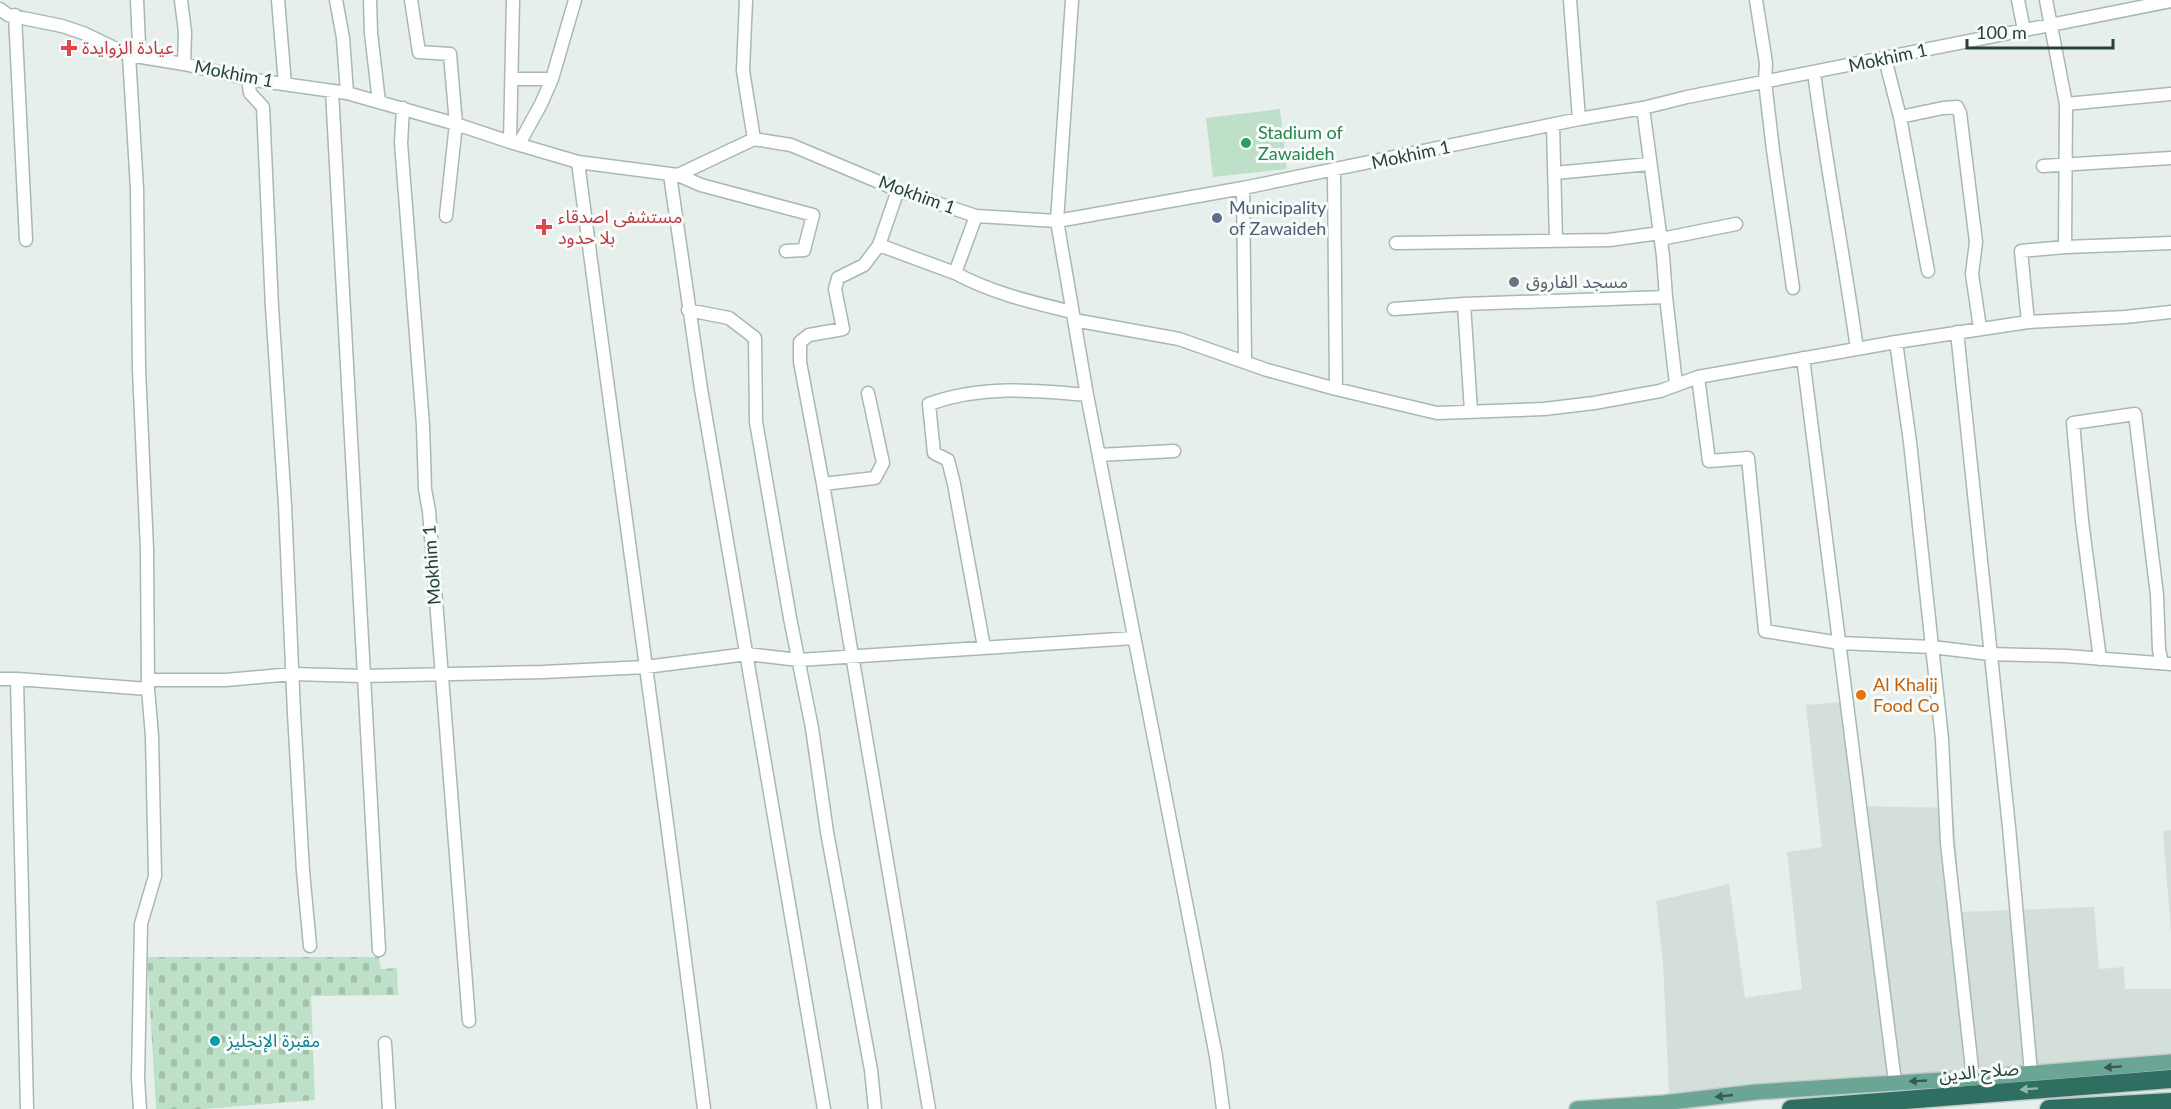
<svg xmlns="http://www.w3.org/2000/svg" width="2171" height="1109" viewBox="0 0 2171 1109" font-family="Lato,'Noto Sans Arabic',sans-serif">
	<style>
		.built { fill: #d4dfda }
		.cemetery { fill: url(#cemetery-stones) }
		.garden { fill: #bfe0c8 }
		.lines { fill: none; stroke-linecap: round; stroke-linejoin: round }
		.minor-casing { stroke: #a8b8b2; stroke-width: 15 }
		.major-casing { stroke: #c2cac8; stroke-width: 18 }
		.highway-casing { stroke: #c2cac8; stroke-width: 21 }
		.minor { stroke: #fff; stroke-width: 12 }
		.major { stroke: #6aa596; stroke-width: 15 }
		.highway { stroke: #2f6f62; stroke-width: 18 }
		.oneway { fill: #365b51 }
		.oneway2 { fill: #93b5ae }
		.health-dot { fill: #e0444e; stroke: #f7fbf9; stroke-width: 2 }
		.leisure-dot { fill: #2e9e5b; stroke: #f7fbf9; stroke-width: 2 }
		.service-dot { fill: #5c6f8a; stroke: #f7fbf9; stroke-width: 2 }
		.worship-dot { fill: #6b7280; stroke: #f7fbf9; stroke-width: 2 }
		.food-dot { fill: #e8710a; stroke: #f7fbf9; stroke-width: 2 }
		.culture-dot { fill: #0f9aa8; stroke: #f7fbf9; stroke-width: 2 }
		.labels { text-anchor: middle; stroke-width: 6; stroke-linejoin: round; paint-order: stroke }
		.health-label { font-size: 18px; fill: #be3a42; stroke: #f7fbf9; text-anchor: start }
		.street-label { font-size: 18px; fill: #24423a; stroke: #f7fbf9 }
		.leisure-label { font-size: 18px; fill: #27864d; stroke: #f7fbf9; text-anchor: start }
		.service-label { font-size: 18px; fill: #4e5e75; stroke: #f7fbf9; text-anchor: start }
		.worship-label { font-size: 18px; fill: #5b616d; stroke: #f7fbf9; text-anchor: start }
		.food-label { font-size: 18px; fill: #c56008; stroke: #f7fbf9; text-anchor: start }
		.culture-label { font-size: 18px; fill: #0d838f; stroke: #f7fbf9; text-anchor: start }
	</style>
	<defs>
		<pattern id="cemetery-stones" width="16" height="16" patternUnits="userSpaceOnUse" patternTransform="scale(1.5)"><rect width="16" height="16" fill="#bfe0c8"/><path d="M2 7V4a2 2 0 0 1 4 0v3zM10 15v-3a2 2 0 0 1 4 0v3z" fill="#a4c1ad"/></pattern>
	</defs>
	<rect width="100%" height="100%" fill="#e6efeb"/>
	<path class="built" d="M1842 702 1853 806 1953 808 1961 912 2094 907 2099 969 2124 967 2125 989H2171V1056L1669 1093 1663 963 1656 901 1729 884 1745 998 1802 989 1787 852 1822 847 1806 705Z
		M2171 830V932L2163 831Z"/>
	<path class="cemetery" d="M147 957H379L381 969 397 968 398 995 311 996 315 1100 203 1109H156Z"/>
	<path class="garden" d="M1280 109 1287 169 1213 177 1206 118Z"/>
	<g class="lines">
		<g class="minor-casing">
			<path id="minor" d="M137 0 139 45 129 55 137 189 139 369 147 550 148 689 152 736 155 876 141 924 138 1079 140 1109
				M181 0 185 32 184 64
				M278 0 285 84
				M336 0 343 38 347 93
				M370 0 371 33 379 102
				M411 0 419 52 450 54 456 124 446 216
				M746 0 743 71 754 139
				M1072 0 1057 221 1087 395 1216 1056 1223 1109
				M1570 0 1579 119
				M1756 0 1766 63 1765 82 1773 150 1793 288
				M2018 0 2024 30
				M0 9 8 15 62 26 83 33 129 55 184 64 248 79 347 93 456 124 510 142 578 162 678 175 754 139 791 145 898 190 976 216 1057 221 1243 188 1579 119 1643 108 1687 97 2171 1
				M15 15 26 240
				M1885 59 1900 117 1928 271
				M1814 72C1826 165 1844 256 1857 349
				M248 79 250 93 263 107 272 307 285 505 294 713 303 871 310 946
				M513 79H552
				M332 91 379 950
				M2066 104 2171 94
				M403 108 401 143 423 425 425 489 429 511 469 1021
				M1643 108 1663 256 1666 297 1676 384
				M1900 117 1943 108 1957 107 1960 113 1976 242 1972 274 1980 328
				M1553 125 1556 240
				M510 142 513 0
				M519 144 541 104 552 79 575 0
				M578 162C619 478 665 793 704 1109
				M2043 166 2171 158
				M1334 170 1336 389
				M1555 173 1649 164
				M670 175 701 389 824 1109
				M678 175 701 185 813 215 804 250 786 251
				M1243 188 1245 361
				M898 190 879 245 864 265 838 278 835 289 843 329 809 335 800 342V362L823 484 929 1109
				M1661 239 1736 224
				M1396 243 1609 240 1660 233
				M879 245 955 273 976 216
				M2065 247 2171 243
				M955 273C992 293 1031 302 1072 312
				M1464 304 1471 411
				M1394 309 1464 304 1666 297
				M688 310 729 318 755 338 756 422 790 618 812 728 827 832 871 1070 875 1109
				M1074 320 1179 339 1267 370 1336 389 1437 413 1544 409 1594 403 1660 391 1698 377 1896 342 2028 322 2021 251 2065 247 2066 104 2046 0
				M2028 322 2125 317 2171 312
				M1957 332 2009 827 2031 1073
				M1896 342 1910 442 1942 739 1947 843 1973 1078
				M1803 358 1895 1082
				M1698 377 1709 461 1748 458 1765 631 1840 643 1932 647 1990 654 2066 656 2171 664
				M1099 455 1174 451
				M823 484 875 478 883 463 868 393
				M984 647 954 484 948 460 934 453 929 404C981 385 1033 390 1087 395
				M2100 659 2082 521 2073 423 2135 414 2157 595 2159 650 2162 663
				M0 679H17L148 689
				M17 679 27 1109
				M148 680H226L292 674 363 676 543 672 646 667 747 654 799 660 1134 638
				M385 1043 389 1109"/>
		</g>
		<g class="major-casing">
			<path id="major" d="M1577 1109 1663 1103 1756 1092 1973 1078 2171 1062"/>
		</g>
		<g class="highway-casing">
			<path id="highway" d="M1791 1109 2171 1079
				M2049 1109 2171 1102"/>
		</g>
		<use href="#minor" class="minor"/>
		<use href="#major" class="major"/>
		<use href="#highway" class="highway"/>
	</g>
	<defs><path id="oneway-solid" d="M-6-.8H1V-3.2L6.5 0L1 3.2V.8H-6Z" transform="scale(1.5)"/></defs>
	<g class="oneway">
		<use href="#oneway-solid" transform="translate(2113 1067) rotate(176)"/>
		<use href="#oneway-solid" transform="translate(1918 1081) rotate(177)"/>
		<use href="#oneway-solid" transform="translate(1724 1096) rotate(174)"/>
	</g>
	<use class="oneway2" href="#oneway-solid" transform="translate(2029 1089) rotate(176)"/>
	<g class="health-dot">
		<path d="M66 39h6v6h6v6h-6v6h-6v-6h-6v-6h6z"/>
		<path d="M541 218h6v6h6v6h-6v6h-6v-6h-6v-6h6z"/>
	</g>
	<circle class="leisure-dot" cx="1246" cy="143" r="6"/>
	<circle class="service-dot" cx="1217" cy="218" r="6"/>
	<circle class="worship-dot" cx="1514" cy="282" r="6"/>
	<circle class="food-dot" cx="1861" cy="695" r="6"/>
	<circle class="culture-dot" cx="215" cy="1041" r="6"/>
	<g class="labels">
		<g class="health-label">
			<text x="82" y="54">عيادة الزوايدة</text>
			<text x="558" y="223">مستشفى اصدقاء<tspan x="558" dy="21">بلا حدود</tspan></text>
		</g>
		<g class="street-label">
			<text transform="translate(1888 58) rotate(-12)" y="6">Mokhim 1</text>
			<text transform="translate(234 74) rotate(11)" y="6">Mokhim 1</text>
			<text transform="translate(1411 155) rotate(-12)" y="6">Mokhim 1</text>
			<text transform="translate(917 195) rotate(20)" y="6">Mokhim 1</text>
			<text transform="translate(432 565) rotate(-94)" y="6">Mokhim 1</text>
			<text transform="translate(1979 1072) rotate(-5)" y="6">صلاح الدين</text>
		</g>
		<g class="leisure-label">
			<text x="1258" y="139">Stadium of<tspan x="1258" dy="21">Zawaideh</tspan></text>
		</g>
		<g class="service-label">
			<text x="1229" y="214">Municipality<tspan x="1229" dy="21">of Zawaideh</tspan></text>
		</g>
		<g class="worship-label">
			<text x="1526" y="288">مسجد الفاروق</text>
		</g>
		<g class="food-label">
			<text x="1873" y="691">Al Khalij<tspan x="1873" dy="21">Food Co</tspan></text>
		</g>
		<g class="culture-label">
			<text x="227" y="1047">مقبرة الإنجليز</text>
		</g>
	</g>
	<path d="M1967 39v9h146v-9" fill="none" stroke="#24423a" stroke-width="3"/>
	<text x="1976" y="39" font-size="18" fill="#24423a" stroke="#f7fbf9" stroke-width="4.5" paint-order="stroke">100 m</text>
</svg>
